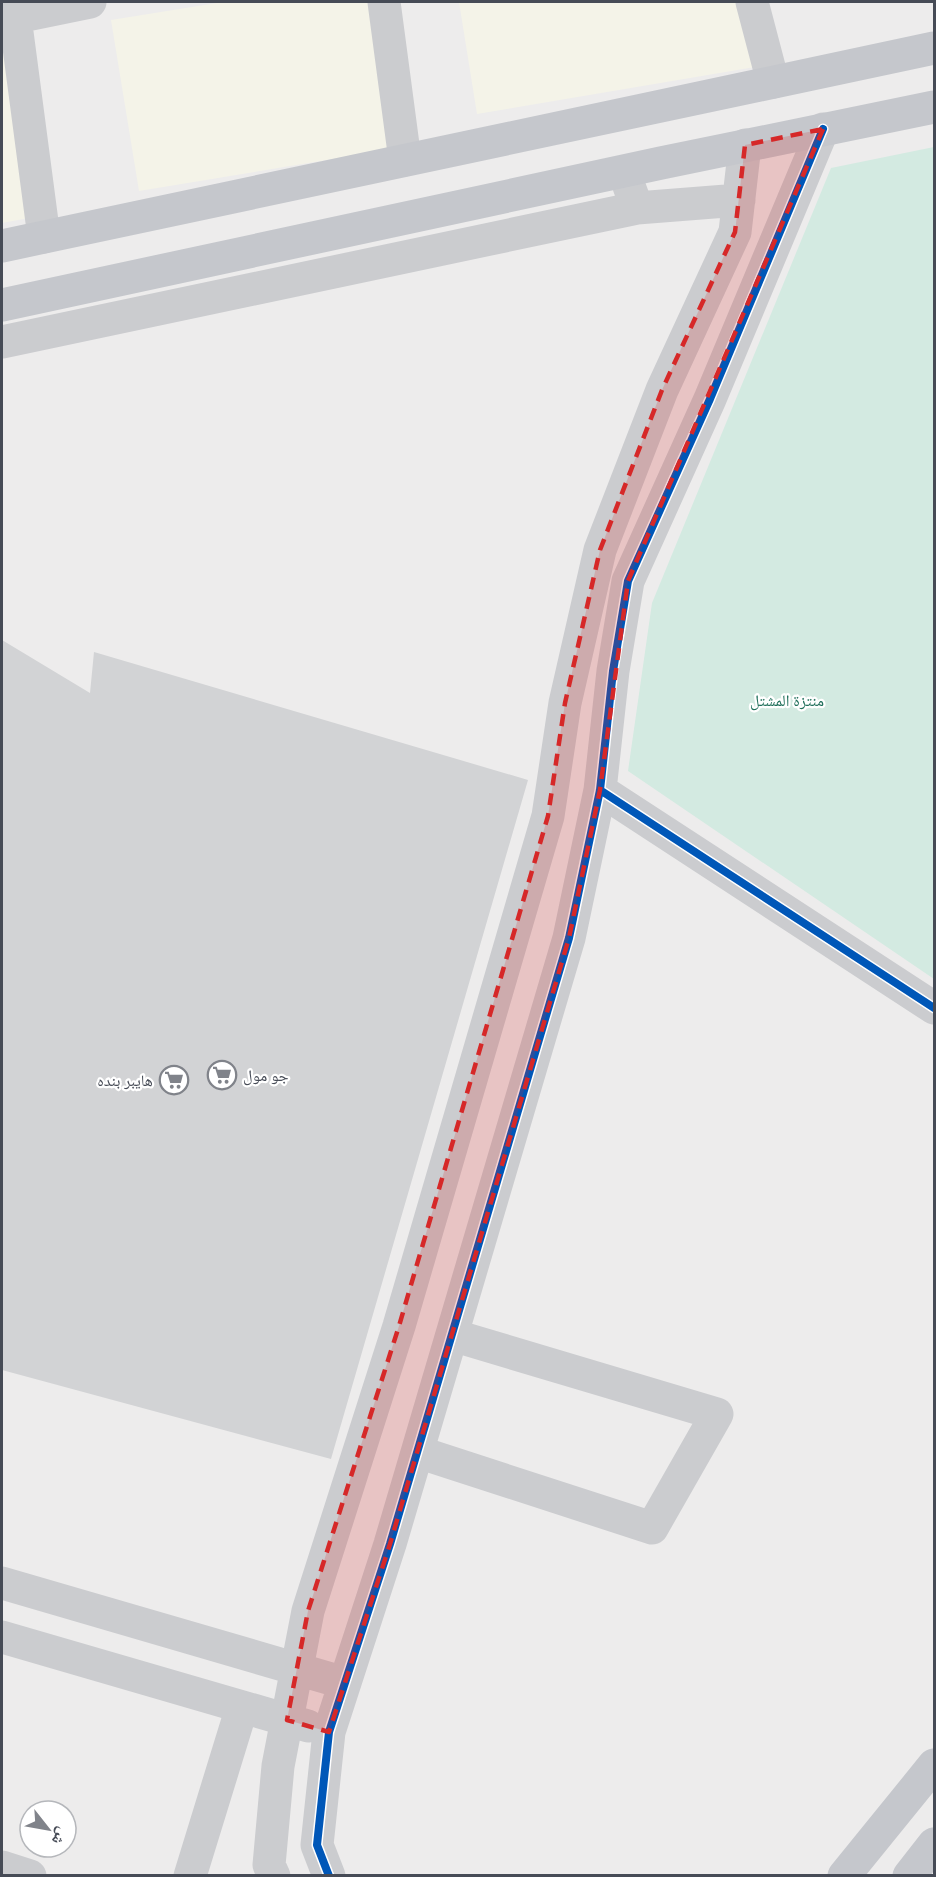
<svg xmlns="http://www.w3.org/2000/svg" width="936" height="1877" viewBox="0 0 936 1877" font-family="'Fira Sans Condensed','Noto Naskh Arabic',sans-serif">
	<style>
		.commercial { fill: #f4f3e8 }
		.green { fill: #d3eae1 }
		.building { fill: #d2d3d5 }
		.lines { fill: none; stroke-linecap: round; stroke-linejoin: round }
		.minor { stroke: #cbcccf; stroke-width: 33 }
		.major { stroke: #c5c7cc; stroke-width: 33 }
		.cycleway-casing { stroke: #fff; stroke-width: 11 }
		.cycleway { stroke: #0057b8; stroke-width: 8 }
		.marked { fill: #d62828; fill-opacity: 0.2; stroke: #d62828; stroke-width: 4.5; stroke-dasharray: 12 8; stroke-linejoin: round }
		.labels { text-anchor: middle; stroke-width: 4.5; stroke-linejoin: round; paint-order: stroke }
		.park-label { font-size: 16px; fill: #1f6f5a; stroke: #fff }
		.poi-label { font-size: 16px; fill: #464b56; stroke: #fff; text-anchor: start }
	</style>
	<rect width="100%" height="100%" fill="#edecec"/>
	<path class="commercial" d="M223 2H394L417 145 139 191 111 20Z
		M459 2H744L755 67 477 114Z
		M28 42 56 213 2 223V47Z"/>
	<path class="green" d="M934 147V979L628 771 652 603 831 168Z"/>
	<path class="building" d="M2 640 90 693 94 652 528 780 331 1459 2 1370Z"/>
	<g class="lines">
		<path class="minor" d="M13 2 44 237
			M384 2 405 160
			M752 2 773 82
			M2 20 90 2
			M629 186 637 208 739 200
			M2 342 637 208
			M600 790 934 1008
			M418 1452 652 1528 717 1414 452 1335
			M2 1583 345 1683
			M2 1637 308 1726
			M2 1867 30 1876
			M190 1876 242 1707
			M274 1876 269 1865 278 1766 308 1611 399 1326 548 816 565 703 600 550 662 390 735 232 745 145
			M329 1876 317 1845 329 1732 390 1544 569 938 600 790 613 671 628 581 710 399 823 129"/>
		<path class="major" d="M2 246 934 48
			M2 305 661 163 934 107
			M844 1876 934 1765
			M909 1876 934 1844"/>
		<g class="cycleway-casing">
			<path id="cycleway" d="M600 790 934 1008
				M329 1876 317 1845 329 1732 390 1544 569 938 600 790 613 671 628 581 710 399 823 129"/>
		</g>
		<use href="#cycleway" class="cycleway"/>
	</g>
	<path class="marked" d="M823 129 628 581 600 790 569 938 390 1544 329 1732 287 1720 308 1611 399 1326 548 816 565 703 600 550 662 390 735 232 745 145Z"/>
	<defs>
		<g id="supermarket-ring" transform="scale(1.5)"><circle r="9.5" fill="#fff" stroke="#80838a" stroke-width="1.5"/><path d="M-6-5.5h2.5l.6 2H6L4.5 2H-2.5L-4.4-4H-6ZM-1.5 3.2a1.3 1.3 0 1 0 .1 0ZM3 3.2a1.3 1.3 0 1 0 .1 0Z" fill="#80838a"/></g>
	</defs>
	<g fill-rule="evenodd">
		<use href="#supermarket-ring" x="222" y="1075"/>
		<use href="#supermarket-ring" x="174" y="1080"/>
	</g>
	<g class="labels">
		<g class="park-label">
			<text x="787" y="706">منتزة المشتل</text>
		</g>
		<g class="poi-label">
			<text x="243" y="1081">جو مول</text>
			<text x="153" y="1086" text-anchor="end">هايبر بنده</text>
		</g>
	</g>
	<rect width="936" height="1877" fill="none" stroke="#464b56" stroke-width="6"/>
	<g transform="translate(48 1829) rotate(121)"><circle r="28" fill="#ffffff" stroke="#b5b7bb" stroke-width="1.5"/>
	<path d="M0-4.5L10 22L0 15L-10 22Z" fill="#80838a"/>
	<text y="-9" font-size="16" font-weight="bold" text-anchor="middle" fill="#464b56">ش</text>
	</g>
</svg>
